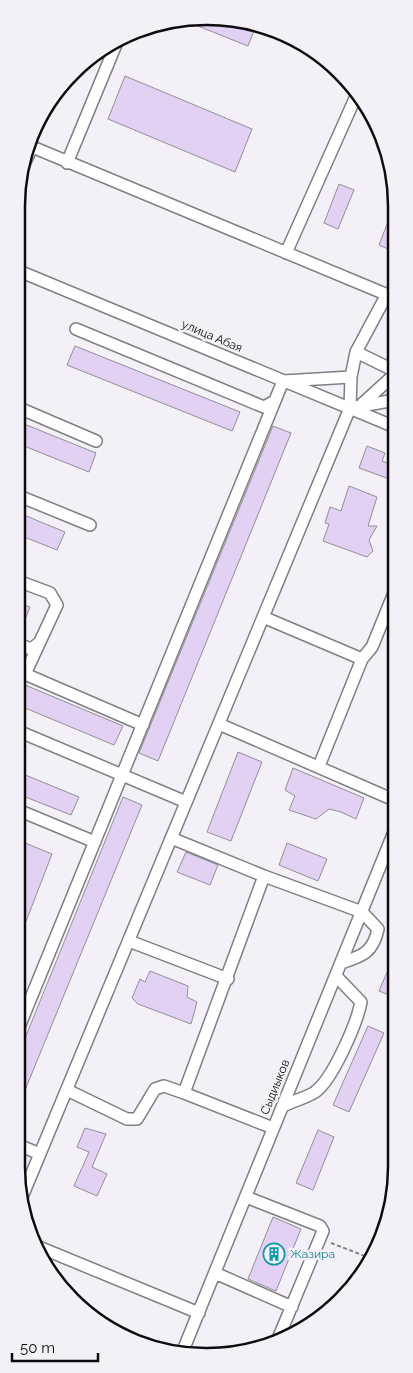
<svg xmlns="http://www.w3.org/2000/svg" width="413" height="1373" viewBox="0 0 413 1373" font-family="Raleway,sans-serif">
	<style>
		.building { fill: #e2d1f3; stroke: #928f95 }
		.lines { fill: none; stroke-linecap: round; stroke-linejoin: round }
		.minor-casing { stroke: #817e84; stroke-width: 14 }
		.path { stroke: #848287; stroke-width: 2; stroke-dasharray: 4 2.5; stroke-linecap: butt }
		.minor { stroke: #fff; stroke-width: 11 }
		.labels { text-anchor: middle; stroke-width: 5; stroke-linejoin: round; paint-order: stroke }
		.street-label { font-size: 12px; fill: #0d0c0e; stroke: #f3f0f7 }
		.culture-label { font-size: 12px; fill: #0d838f; stroke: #f3f0f7; text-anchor: start }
		.rim { fill: none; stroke: #0d0c0e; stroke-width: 2.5 }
	</style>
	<rect width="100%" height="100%" fill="#f3f0f7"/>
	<path class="building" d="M183 20H242L256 26 248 46Z
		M125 76 252 129 235 172 108 119Z
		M339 184 354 190 338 229 324 223Z
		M394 206H395V252L379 245Z
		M75 346 240 412 232 431 67 365Z
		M19 422 96 453 89 472 19 444Z
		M273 426 291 433 158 761 139 753Z
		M367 446 385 453 382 461 395 466V481L359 468Z
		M349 486 377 497 368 526H377L369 540 373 551 367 557 323 541 329 524 325 523 330 507 341 511Z
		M19 513 65 532 57 550 19 535Z
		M18 603 30 607 19 635H18Z
		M18 682 123 726 114 745 18 705Z
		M238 752 262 762 231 841 207 832Z
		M293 768 364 798 356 819 341 812 329 809 316 819 289 810 295 796 285 790Z
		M18 772 79 797 71 815 18 794Z
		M123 797 142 805 16 1112 17 1058Z
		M25 843 52 854 18 942 17 863Z
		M287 843 327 859 318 881 279 865Z
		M186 852 218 865 210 885 177 872Z
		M394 956V997L379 991Z
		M150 971 188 986 187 997 197 1002 191 1024 138 1004 132 998 140 979 145 982Z
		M368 1026 384 1033 349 1112 333 1105Z
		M85 1128 106 1134 92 1167 107 1174 97 1196 74 1186 89 1152 77 1147Z
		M318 1130 334 1137 313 1190 296 1183Z
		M273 1217 301 1229 276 1291 248 1279Z"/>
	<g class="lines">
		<g class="minor-casing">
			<path id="minor" d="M30 146 395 298
				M67 163 117 42
				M20 173 32 147
				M286 253 357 94
				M19 271 395 427
				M76 329 264 407 275 401
				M356 352 395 371
				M362 404 395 374
				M19 408 96 441
				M350 408 395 400
				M19 496 90 525
				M18 581 50 593 57 605 25 674
				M263 617 362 659
				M18 644 31 649 39 643
				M18 671 143 725
				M219 724 394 800
				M18 731 186 802
				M319 766 362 659 372 647 394 593
				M18 810 95 842
				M171 838 264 876 184 1093 273 1128
				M264 876 362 912 378 929C373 953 362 956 341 963
				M129 941 228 979
				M17 1032 283 381 351 377 356 352 387 294
				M67 1090 127 1119H137L155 1089 164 1086 184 1093
				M283 1106C293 1101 306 1098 315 1092 333 1079 357 1023 361 1002L336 976
				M16 1144 40 1154
				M22 1197 350 408 351 377
				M246 1197 320 1226 323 1231 278 1339
				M34 1245 199 1313
				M215 1273 292 1307
				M182 1353 394 832"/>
		</g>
		<path class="path" d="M331 1243 370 1258"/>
		<use href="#minor" class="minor"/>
	</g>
	<defs>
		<g id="building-ring" transform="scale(1.125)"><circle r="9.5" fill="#f3f0f7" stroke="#0f9aa8" stroke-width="1.5"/><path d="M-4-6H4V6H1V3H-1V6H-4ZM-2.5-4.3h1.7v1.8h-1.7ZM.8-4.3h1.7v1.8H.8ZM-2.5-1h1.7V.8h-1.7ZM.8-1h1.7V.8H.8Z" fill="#0f9aa8"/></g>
	</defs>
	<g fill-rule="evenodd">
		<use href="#building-ring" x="274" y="1254"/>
	</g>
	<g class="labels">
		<g class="street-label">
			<text transform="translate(212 336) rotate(23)" y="4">улица Абая</text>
			<text transform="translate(275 1087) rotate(-68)" y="4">Сыдиыков</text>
		</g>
		<g class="culture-label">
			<text x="290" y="1258">Жазира</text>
		</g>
	</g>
	<path d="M0 0H413V1373H0ZM206 25H207A181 181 0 0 1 388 206V1167A181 181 0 0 1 207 1348H206A181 181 0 0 1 25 1167V206A181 181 0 0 1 206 25Z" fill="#f3f0f7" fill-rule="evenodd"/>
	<path class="rim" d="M206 25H207A181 181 0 0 1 388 206V1167A181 181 0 0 1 207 1348H206A181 181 0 0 1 25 1167V206A181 181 0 0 1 206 25Z"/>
	<path d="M12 1353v8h86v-8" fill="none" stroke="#0d0c0e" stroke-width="2.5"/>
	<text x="20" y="1353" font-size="15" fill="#0d0c0e" stroke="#f3f0f7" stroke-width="4" paint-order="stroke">50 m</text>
</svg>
